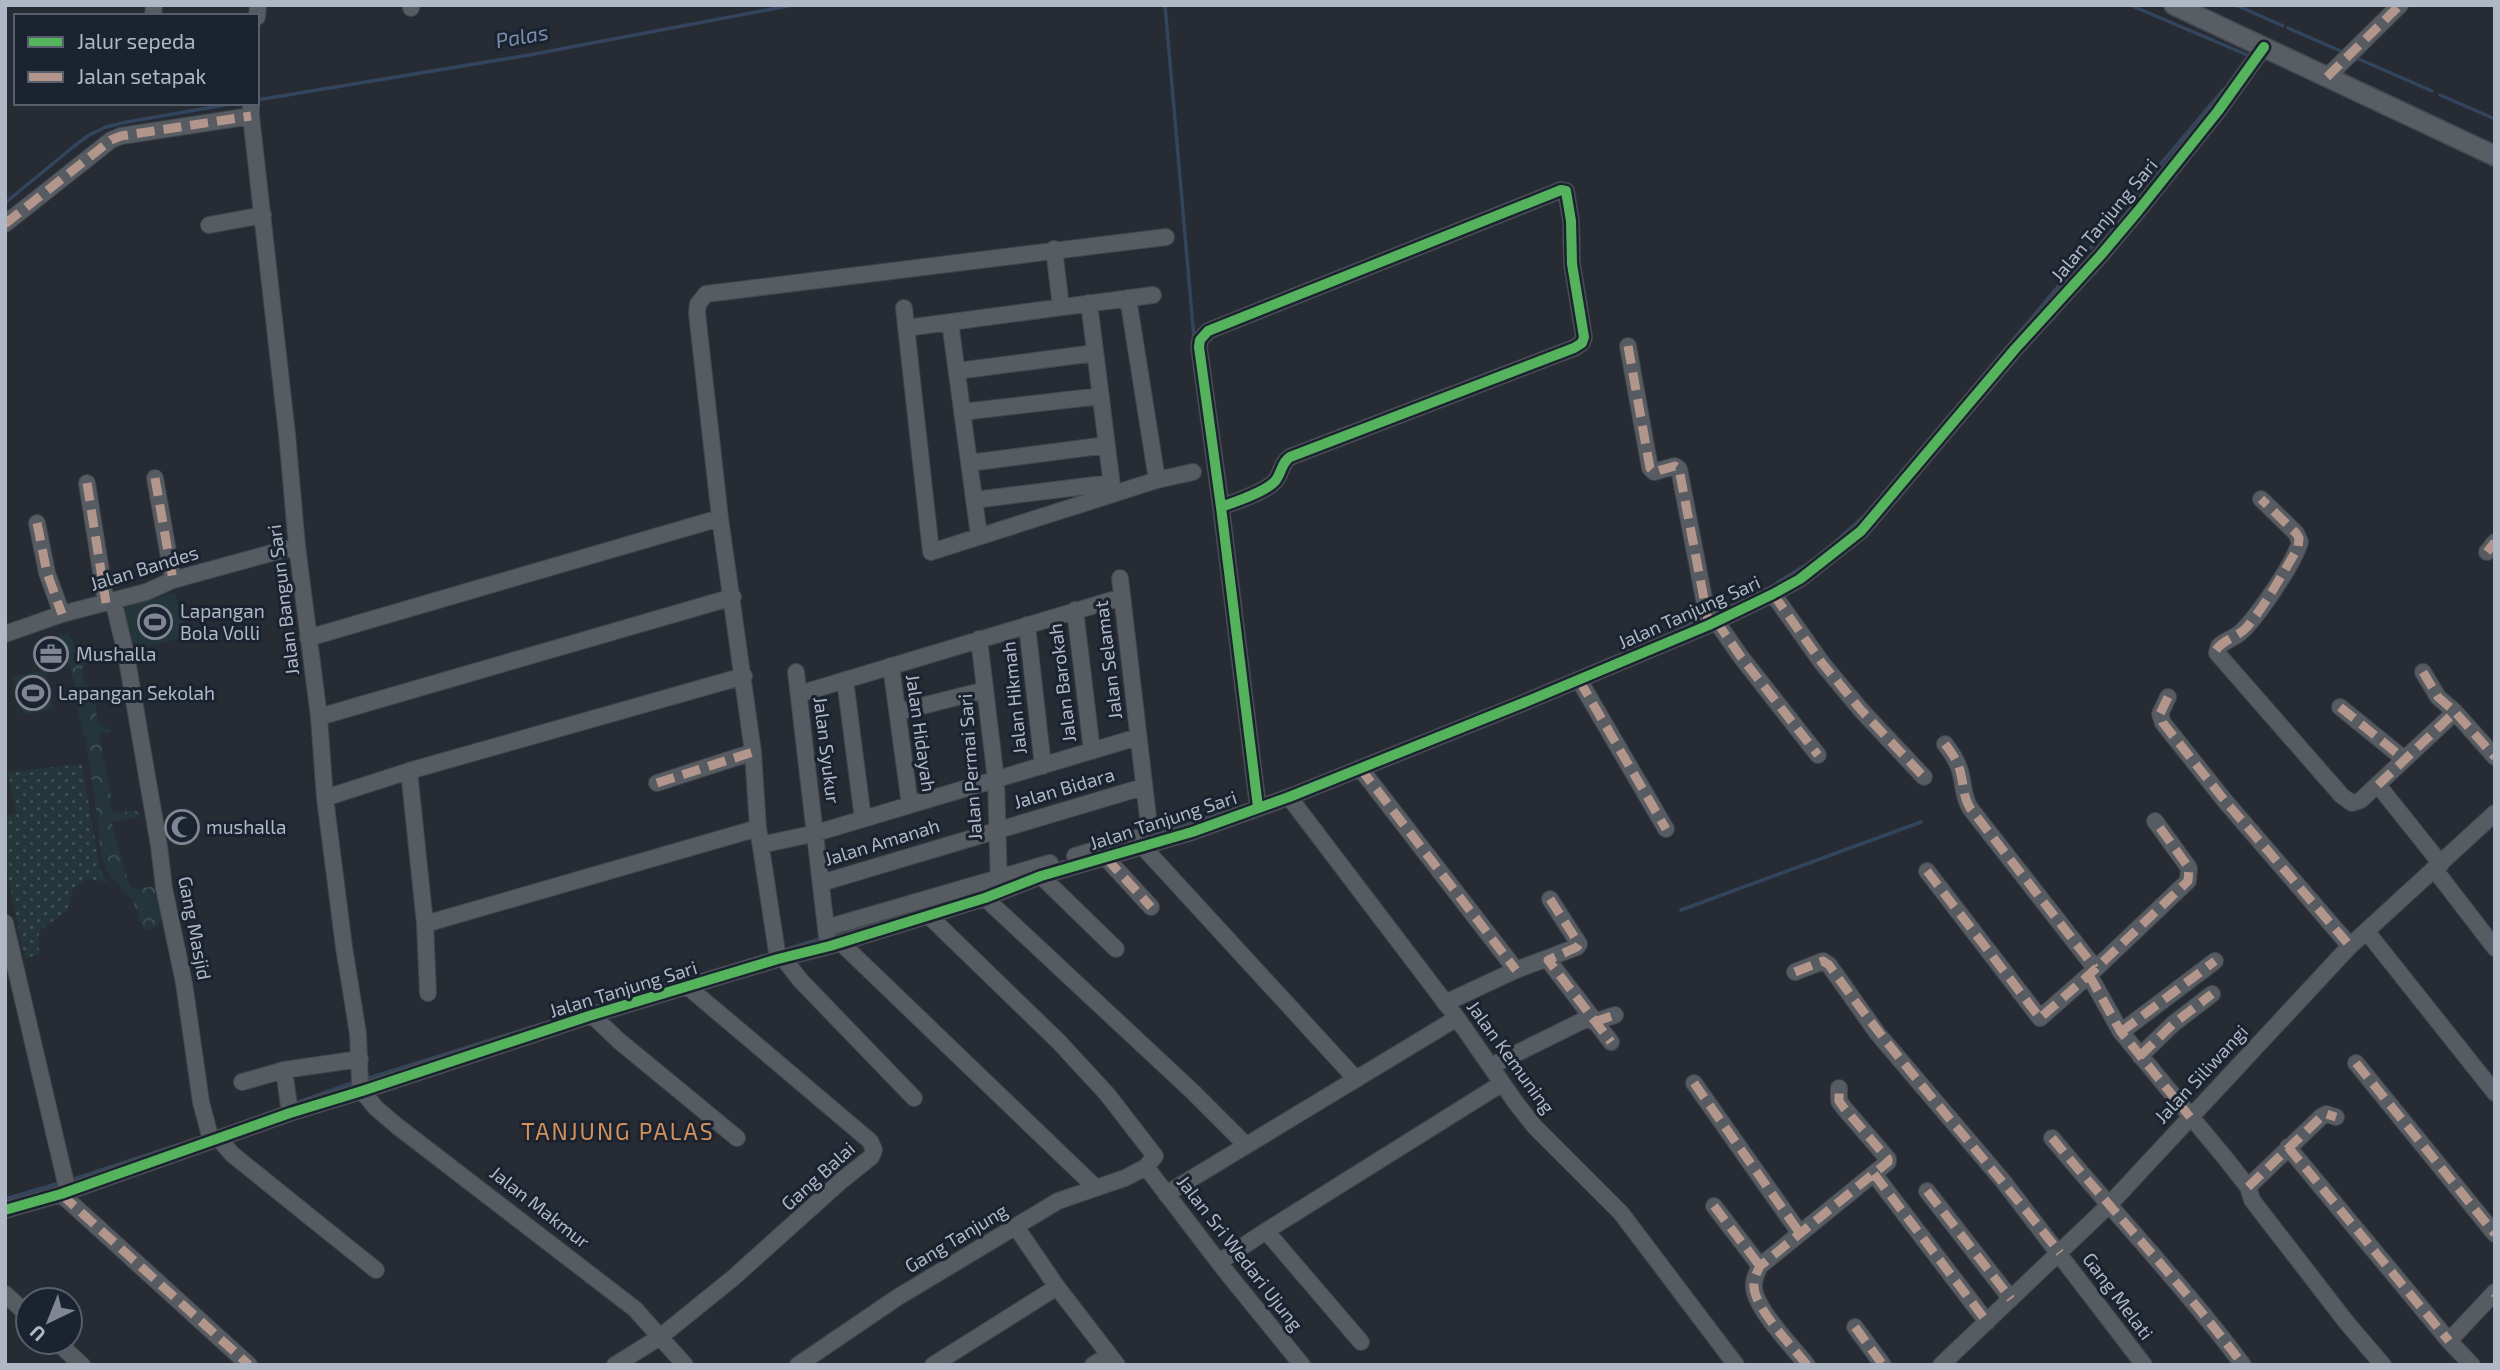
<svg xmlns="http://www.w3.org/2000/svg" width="2500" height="1370" viewBox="0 0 2500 1370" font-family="'Exo 2',sans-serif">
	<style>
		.grass { fill: url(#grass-dots) }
		.park { fill: url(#park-crowns) }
		.pitch { fill: #24363a }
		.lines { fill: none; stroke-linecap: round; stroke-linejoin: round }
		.stream { stroke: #33455d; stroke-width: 3.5 }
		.minor-casing { stroke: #43474d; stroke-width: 18 }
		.major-casing { stroke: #444951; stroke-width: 22 }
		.minor { stroke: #575b62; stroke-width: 16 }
		.major { stroke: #595d64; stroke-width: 19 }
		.quiet { stroke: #b2968c; stroke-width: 9; stroke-dasharray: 18 9; stroke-linecap: butt }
		.cycleway-casing { stroke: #1a232f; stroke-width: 15 }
		.cycleway { stroke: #56b35d; stroke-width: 10 }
		.labels { text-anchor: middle; stroke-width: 6; stroke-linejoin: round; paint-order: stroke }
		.street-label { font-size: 19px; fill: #b0b8c6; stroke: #1a232f }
		.poi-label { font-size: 19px; fill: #b0b8c6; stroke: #1a232f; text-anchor: start }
		.water-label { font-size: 21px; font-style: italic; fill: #778eaf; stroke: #1a232f }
		.quarter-label { font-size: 23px; letter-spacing: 2px; fill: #d5915c; stroke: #1a232f }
	</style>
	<defs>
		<pattern id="grass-dots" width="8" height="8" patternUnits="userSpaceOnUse" patternTransform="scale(1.75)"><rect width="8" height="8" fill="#24363a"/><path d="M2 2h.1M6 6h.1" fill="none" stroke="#415155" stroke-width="1.8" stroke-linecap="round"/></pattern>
		<pattern id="park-crowns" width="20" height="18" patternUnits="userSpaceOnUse" patternTransform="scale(1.75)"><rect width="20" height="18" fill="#24363a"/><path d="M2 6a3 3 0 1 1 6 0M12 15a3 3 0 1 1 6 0" fill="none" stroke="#415155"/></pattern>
	</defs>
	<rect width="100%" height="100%" fill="#272c34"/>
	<path class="grass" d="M82 764 100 870 108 882 88 879 73 889 67 911 39 931 38 947 41 953 25 959 5 864V816L16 814 8 772Z"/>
	<path class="park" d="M60 634H69L76 647 85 657 86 663 82 669 84 683 93 692 98 723 111 730 107 733 99 734 111 796 110 806 115 812 140 811 139 817 111 822 130 887 137 889 156 886 163 912 160 924 151 930 143 929 133 901 107 872 101 854 98 823 86 739 79 717 77 695 72 674 58 638Z"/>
	<path class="pitch" d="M175 592 188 636 135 651 122 608Z
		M45 670 53 709 23 715 13 677Z"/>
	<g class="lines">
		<path class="stream" d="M1165 5 1194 338
			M2130 5 2252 57
			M2236 5 2283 26
			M2288 28 2345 53
			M2354 57 2432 91
			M2440 95 2495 119
			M257 100 529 55 793 5
			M2144 184 2224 89
			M5 203 73 147 89 135 106 127 127 122 236 103
			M2013 340 2137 193
			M1835 542 1863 517
			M1778 582 1804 566
			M1713 613 1731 606
			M1677 630 1702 618
			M1141 838 1230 810
			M1681 910 1921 822
			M830 935 853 928
			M790 948 823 938
			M366 1079 532 1027
			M293 1104 355 1082
			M71 1180 180 1144
			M5 1199 60 1183"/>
		<g class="minor-casing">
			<path id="minor" d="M411 5V8
				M153 16 154 5
				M257 17 258 5
				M2327 77 2400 5
				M251 103V116L287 434 297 546 319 717 325 798 344 947 358 1034 360 1083 362 1091 376 1108 397 1126 635 1309 685 1365
				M5 224 111 140 121 136 251 116
				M209 225 263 215
				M1054 249 1061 307
				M1128 298 1157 480
				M1089 303 1113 494
				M904 308 931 552 1157 480 1193 472
				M950 322 979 536
				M906 328 1153 295
				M1628 346 1650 468 1654 472 1675 466 1679 469 1709 625
				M957 371 1095 353
				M962 412 1101 396
				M969 463 1107 445
				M155 478 173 580
				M87 483 106 603
				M2261 499 2296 533 2300 542C2294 563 2258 616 2242 631 2235 638 2226 640 2219 646L2217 653 2342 796 2352 803 2361 800 2455 712
				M974 500 1111 483
				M1221 507 1199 347 1200 340 1208 331 1561 190 1566 191 1571 221 1572 264 1584 337 1582 343 1574 348 1290 457C1281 463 1282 472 1276 480 1268 491 1235 502 1221 507L1258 807
				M720 518 697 313 698 304 706 294 1166 237
				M37 523 47 573 62 614
				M2487 552 2495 542
				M1120 578 1149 826
				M1773 594 1822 663 1861 710 1924 777
				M113 600 126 654 159 846 164 888 184 983 201 1102 211 1140
				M1075 610 1092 751
				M1716 621 1741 657 1818 755
				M1027 625 1043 766
				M5 634 62 614 146 592 173 580 297 546
				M308 638 720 518 753 752 758 828 778 959
				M979 639 996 780 999 886
				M891 666 910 805
				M796 672 827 937
				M2423 672 2438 697 2455 712 2495 757
				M845 680 863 819
				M1579 680 1666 829
				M799 694 1122 597
				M2168 697 2160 714 2163 723 2225 801 2350 946
				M2340 707 2404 759
				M898 712 985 690
				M319 717 733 597
				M1945 744C1952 753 1959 763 1961 775 1964 787 1963 796 1970 808L2095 968
				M1360 768 1516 970
				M409 771 425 924
				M657 783 753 752
				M2378 785 2441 864
				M1289 797 1457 1018 1516 1103 1535 1127 1621 1213 1736 1365
				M325 798 409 771 744 676
				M761 845 816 833 1138 737
				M1144 848 1356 1079
				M1075 856 1136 838
				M1106 858 1151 907
				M2435 870 2495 948
				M1927 871 2040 1018 2089 975 2188 881 2189 868 2155 821
				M1041 876 1116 949
				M821 883 1143 787
				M985 898 1193 1092 1246 1145
				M5 923 68 1192
				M826 928 1050 863
				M2367 932 2495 1093
				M840 942 1095 1187
				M783 958 801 981 914 1098
				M1548 960 1611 1042
				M1795 972 1823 961 1829 965 1878 1034 2003 1181 2144 1365
				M2089 975 2121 1032 2226 1159 2248 1187 2252 1200 2347 1323 2383 1365
				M428 993 425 924 758 828
				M1445 1003 1516 970 1577 947 1579 944 1550 899
				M592 1015 618 1040 737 1138
				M1594 1022 1615 1015
				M2121 1032 2215 961
				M2140 1056 2173 1024 2212 994
				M2356 1063 2495 1234
				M1491 1066 1590 1017
				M284 1070 360 1059
				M242 1082 284 1070 290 1113
				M1694 1083 1799 1232
				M218 1138 233 1155 376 1270
				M2052 1138C2115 1214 2184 1286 2243 1365
				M2288 1147 2449 1341 2472 1365
				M1146 1167 1224 1269 1302 1365
				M1874 1174 1987 1322
				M2248 1187 2321 1117 2326 1114 2336 1117
				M1927 1191 2011 1299
				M61 1194 249 1365
				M1166 1194 1457 1018
				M1714 1206 1760 1266
				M5 1210 61 1194 290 1113 362 1091 592 1015 778 959 830 946 985 898 1041 876 1192 832 1289 797 1523 703 1709 625 1773 594 1800 579 1861 531 2015 349 2100 256 2138 211 2218 111 2264 47
				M1016 1227 1057 1287 1117 1365
				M1266 1231 1361 1342
				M1219 1262 1266 1231 1501 1084
				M5 1294 28 1315
				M1855 1327 1883 1365
				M2449 1341 2495 1292
				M57 1342 82 1365
				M615 1365 660 1337 733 1278 841 1181 871 1157 874 1150 870 1141 688 987
				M798 1365 898 1297 1058 1201 1125 1178 1146 1167 1155 1156 1107 1094 1059 1042 929 916
				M933 1365 1057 1287
				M1093 1365 1109 1355
				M1807 1365C1793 1347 1755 1309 1754 1287 1753 1280 1757 1272 1760 1266L1888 1162V1159L1844 1108 1839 1101V1088
				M1941 1365 2108 1206 2350 946 2495 813"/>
		</g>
		<g class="major-casing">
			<path id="major" d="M2174 5 2495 156"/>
		</g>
		<use href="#minor" class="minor"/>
		<use href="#major" class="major"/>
		<path class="quiet" d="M2327 77 2400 5
			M5 224 111 140 121 136 251 116
			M1628 346 1650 468 1654 472 1675 466 1679 469 1709 625
			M155 478 173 580
			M87 483 106 603
			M37 523 47 573 62 614
			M2487 552 2495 542
			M1773 594 1822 663 1861 710 1924 777
			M1716 621 1741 657 1818 755
			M2216 650C2224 639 2238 637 2247 627 2267 603 2282 574 2298 548L2299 538 2296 533 2261 499
			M2423 672 2438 697 2455 712 2495 757
			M1579 680 1666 829
			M2168 697 2160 714 2163 723 2225 801 2350 946
			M2340 707 2404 759
			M1945 744C1952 753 1959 763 1961 775 1964 787 1963 796 1970 808L2095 968
			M1360 768 1516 970
			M657 783 753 752
			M2378 785 2455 712
			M1106 858 1151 907
			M1927 871 2040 1018 2089 975 2188 881 2189 868 2155 821
			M1550 899 1579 944 1577 947 1548 960 1611 1042
			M1795 972 1823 961 1829 965C1900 1066 1984 1156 2060 1253
			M2089 975 2121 1032 2190 1117
			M1594 1022 1615 1015
			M2121 1032 2215 961
			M2140 1056 2173 1024 2212 994
			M2356 1063 2495 1234
			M1694 1083 1799 1232
			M2052 1138C2115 1214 2184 1286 2243 1365
			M2288 1147 2449 1341
			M1874 1174 1987 1322
			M2248 1187 2321 1117 2326 1114 2336 1117
			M1927 1191 2011 1299
			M61 1194 249 1365
			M1714 1206 1760 1266
			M2494 1293 2495 1294
			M1855 1327 1883 1365
			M1807 1365C1793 1347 1755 1309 1754 1287 1753 1280 1757 1272 1760 1266L1888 1162V1159L1844 1108 1839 1101V1088"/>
		<g class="cycleway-casing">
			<path id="cycleway" d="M1221 507 1199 347 1200 340 1208 331 1561 190 1566 191 1571 221 1572 264 1584 337 1582 343 1574 348 1290 457C1281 463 1282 472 1276 480 1268 491 1235 502 1221 507L1258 807
				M5 1210 61 1194 290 1113 362 1091 592 1015 778 959 830 946 985 898 1041 876 1192 832 1289 797 1523 703 1709 625 1773 594 1800 579 1861 531 2015 349 2100 256 2138 211 2218 111 2264 47"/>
		</g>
		<use href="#cycleway" class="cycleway"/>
	</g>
	<defs>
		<g id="stadium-ring" transform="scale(1.75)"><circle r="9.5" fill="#1a232f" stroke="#808793" stroke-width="1.5"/><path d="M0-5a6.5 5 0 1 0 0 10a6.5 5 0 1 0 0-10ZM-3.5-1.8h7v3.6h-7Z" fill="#808793"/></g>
		<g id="office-ring" transform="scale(1.75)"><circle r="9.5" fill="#1a232f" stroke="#808793" stroke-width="1.5"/><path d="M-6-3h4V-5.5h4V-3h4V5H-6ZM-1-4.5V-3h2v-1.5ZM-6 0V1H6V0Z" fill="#808793"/></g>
		<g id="mosque-ring" transform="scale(1.75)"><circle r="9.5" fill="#1a232f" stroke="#808793" stroke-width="1.5"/><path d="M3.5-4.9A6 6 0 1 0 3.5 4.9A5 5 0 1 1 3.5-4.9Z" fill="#808793"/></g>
	</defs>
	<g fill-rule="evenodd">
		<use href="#stadium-ring" x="155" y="622"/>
		<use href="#office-ring" x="51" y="654"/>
		<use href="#stadium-ring" x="33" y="693"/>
		<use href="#mosque-ring" x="182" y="827"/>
	</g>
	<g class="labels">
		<g class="street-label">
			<text transform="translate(2104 220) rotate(-50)" y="7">Jalan Tanjung Sari</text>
			<text transform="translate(144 568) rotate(-17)" y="7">Jalan Bandes</text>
			<text transform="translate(283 600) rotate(-97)" y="7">Jalan Bangun Sari</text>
			<text transform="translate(1689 612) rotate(-24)" y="7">Jalan Tanjung Sari</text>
			<text transform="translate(1108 660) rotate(-97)" y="7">Jalan Selamat</text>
			<text transform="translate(1062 683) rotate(-97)" y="7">Jalan Barokah</text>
			<text transform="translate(1014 698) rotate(-96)" y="7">Jalan Hikmah</text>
			<text transform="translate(921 733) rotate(82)" y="7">Jalan Hidayah</text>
			<text transform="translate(827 750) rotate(83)" y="7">Jalan Syukur</text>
			<text transform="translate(970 767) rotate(-94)" y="7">Jalan Permai Sari</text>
			<text transform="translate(1064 788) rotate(-16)" y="7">Jalan Bidara</text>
			<text transform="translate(1163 820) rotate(-18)" y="7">Jalan Tanjung Sari</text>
			<text transform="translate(882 842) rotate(-17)" y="7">Jalan Amanah</text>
			<text transform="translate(195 928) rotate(79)" y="7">Gang Masjid</text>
			<text transform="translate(623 989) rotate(-17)" y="7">Jalan Tanjung Sari</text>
			<text transform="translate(1511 1057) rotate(54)" y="7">Jalan Kemuning</text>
			<text transform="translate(2201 1074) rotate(-47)" y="7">Jalan Siliwangi</text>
			<text transform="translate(818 1176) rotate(-42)" y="7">Gang Balai</text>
			<text transform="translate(540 1207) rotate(38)" y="7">Jalan Makmur</text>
			<text transform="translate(956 1238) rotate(-31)" y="7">Gang Tanjung</text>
			<text transform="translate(1240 1253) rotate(52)" y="7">Jalan Sri Wedari Ujung</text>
			<text transform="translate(2118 1296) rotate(53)" y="7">Gang Melati</text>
		</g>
		<g class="poi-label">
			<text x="180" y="618">Lapangan<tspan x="180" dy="22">Bola Volli</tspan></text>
			<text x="76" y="661">Mushalla</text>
			<text x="58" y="700">Lapangan Sekolah</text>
			<text x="206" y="834">mushalla</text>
		</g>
		<g class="water-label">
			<text transform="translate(522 37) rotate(-10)" y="7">Palas</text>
		</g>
		<g class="quarter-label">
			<text x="618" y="1140">TANJUNG PALAS</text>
		</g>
	</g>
	<rect width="2500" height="1370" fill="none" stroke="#b0b8c6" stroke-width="14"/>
	<rect x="14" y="14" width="245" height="91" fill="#1a232f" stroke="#565f6b" stroke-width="2"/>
	<rect x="28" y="37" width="35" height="10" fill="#56b35d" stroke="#565f6b" stroke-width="2"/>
	<text x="77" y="49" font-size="21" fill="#b0b8c6">Jalur sepeda</text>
	<rect x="28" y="72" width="35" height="10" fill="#b2968c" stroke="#565f6b" stroke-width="2"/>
	<text x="77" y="84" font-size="21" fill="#b0b8c6">Jalan setapak</text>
	<g transform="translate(49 1321) rotate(223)"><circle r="33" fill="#1a232f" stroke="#565f6b" stroke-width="2"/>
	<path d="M0-5L12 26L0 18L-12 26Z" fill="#808793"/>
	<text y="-10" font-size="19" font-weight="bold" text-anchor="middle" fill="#b0b8c6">U</text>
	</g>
</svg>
